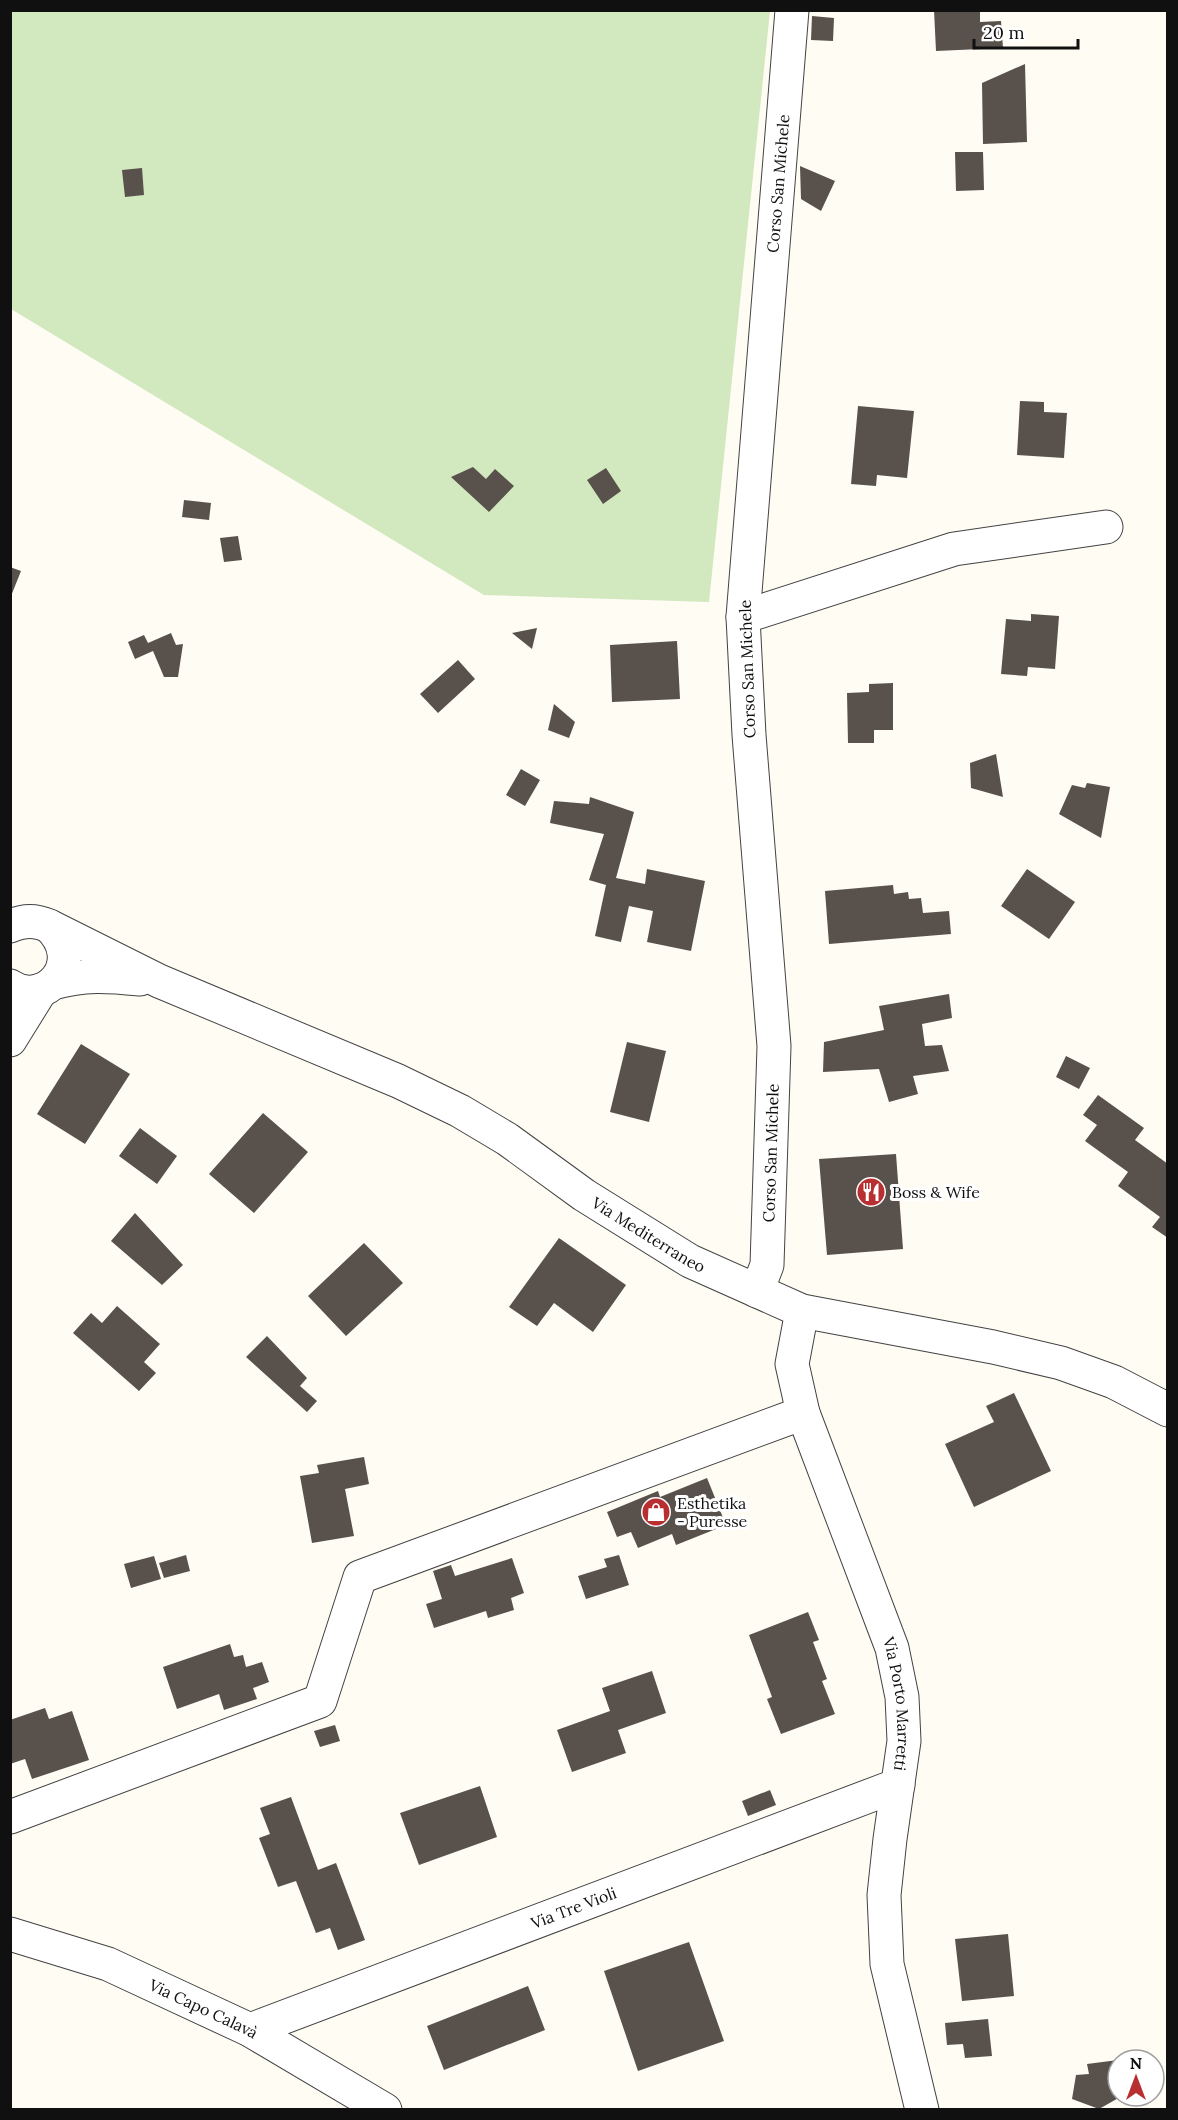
<svg xmlns="http://www.w3.org/2000/svg" width="1178" height="2120" viewBox="0 0 1178 2120" font-family="Lora,serif">
	<style>
		.green { fill: #d2e8be }
		.building { fill: #58514c }
		.lines { fill: none; stroke-linecap: round; stroke-linejoin: round }
		.minor-casing { stroke: #434343; stroke-width: 35 }
		.minor { stroke: #fff; stroke-width: 33 }
		.labels { text-anchor: middle; stroke-width: 6; stroke-linejoin: round; paint-order: stroke }
		.street-label { font-size: 16px; fill: #101010; stroke: #fff }
		.poi-label { font-size: 16px; fill: #101010; stroke: #fff; text-anchor: start }
	</style>
	<rect width="100%" height="100%" fill="#fefcf3"/>
	<path class="green" d="M10 11H770L709 602 484 595 11 309Z"/>
	<path class="building" d="M934 10H980V22L1001 21 1003 48 936 51Z
		M812 16 834 18 833 41 811 40Z
		M1025 64 1027 142 983 144 982 83Z
		M955 152H983L984 190 956 191Z
		M800 166 835 181 821 211 801 199Z
		M142 168 144 195 125 197 122 170Z
		M1020 401 1044 402V412L1067 413 1064 458 1017 455Z
		M858 406 914 411 907 478 877 475 876 486 851 484Z
		M473 467 486 479 495 469 514 486 489 512 451 477Z
		M606 468 621 491 603 504 587 480Z
		M184 500 211 503 209 520 182 517Z
		M238 536 242 560 224 562 220 538Z
		M10 567 21 571 11 596H10Z
		M1031 614 1059 616 1055 669 1028 667 1027 676 1001 674 1006 619 1031 621Z
		M537 628 532 649 512 633Z
		M171 633 176 645 183 644 178 677H164L153 651 135 659 128 642 144 635 148 643Z
		M677 641 680 699 612 702 610 645Z
		M458 660 475 679 438 713 420 694Z
		M893 683V730H874V743H848L847 693 869 692V684Z
		M554 704 575 722 569 738 548 730Z
		M996 754 1003 797 971 788 970 763Z
		M521 769 540 780 525 806 506 795Z
		M1087 783 1110 787 1101 838 1059 814 1072 785 1085 788Z
		M590 797 634 812 616 878 645 884 647 869 705 881 691 951 647 942 653 911 629 906 621 942 595 936 606 885 589 880 604 834 550 823 554 801 589 804Z
		M1027 869 1075 902 1049 939 1001 906Z
		M893 885 894 894 908 892 909 899 921 898 923 913 949 911 951 934 829 944 825 891Z
		M949 994 952 1018 922 1024 925 1046 942 1045 949 1071 913 1076 918 1094 889 1102 879 1069 823 1072 824 1042 884 1030 879 1006Z
		M627 1042 666 1051 649 1122 610 1112Z
		M81 1044 130 1074 85 1144 37 1114Z
		M1066 1056 1090 1068 1079 1089 1056 1077Z
		M1098 1095 1144 1128 1135 1140 1168 1164V1238L1152 1227 1160 1217 1118 1186 1128 1172 1085 1141 1097 1125 1083 1115Z
		M263 1113 308 1152 254 1213 209 1174Z
		M140 1128 177 1156 157 1184 119 1156Z
		M896 1154 903 1249 827 1255 819 1159Z
		M135 1213 183 1265 162 1285 111 1241Z
		M559 1238 626 1285 593 1332 554 1303 537 1326 509 1307Z
		M364 1243 403 1283 346 1336 308 1296Z
		M117 1306 160 1344 144 1362 156 1373 139 1391 73 1333 91 1313 102 1323Z
		M267 1336 307 1378 300 1386 317 1401 307 1412 246 1357Z
		M1014 1393 1051 1471 974 1507 945 1444 994 1422 986 1406Z
		M364 1457 369 1484 345 1489 354 1536 312 1543 300 1476 319 1473 317 1465Z
		M707 1478 726 1525 676 1545 672 1534 638 1548 631 1532 617 1537 607 1512 658 1491 660 1497Z
		M186 1555 190 1571 164 1578 159 1563Z
		M619 1555 629 1585 586 1599 578 1576 607 1567 604 1559Z
		M154 1556 161 1579 131 1588 124 1564Z
		M512 1558 524 1593 511 1598 514 1610 488 1618 486 1611 434 1628 426 1604 442 1599 433 1571 451 1565 455 1576Z
		M808 1612 819 1640 813 1642 827 1679 822 1681 835 1714 781 1734 767 1699 772 1697 749 1635Z
		M230 1644 234 1657 243 1655 246 1667 262 1662 269 1682 253 1688 257 1699 224 1710 219 1694 177 1709 163 1667Z
		M652 1671 666 1713 618 1730 626 1753 572 1772 557 1730 610 1711 602 1688Z
		M45 1708 49 1719 72 1711 89 1760 32 1779 25 1759 10 1764V1720Z
		M335 1725 340 1741 320 1747 314 1731Z
		M480 1786 497 1837 419 1865 400 1813Z
		M770 1790 776 1805 748 1816 742 1801Z
		M291 1797 318 1870 336 1863 365 1940 338 1950 330 1928 316 1933 296 1881 278 1887 259 1838 270 1834 260 1808Z
		M1008 1934 1014 1996 962 2001 955 1939Z
		M689 1942 724 2041 638 2071 604 1971Z
		M528 1986 545 2030 444 2070 427 2026Z
		M988 2019 992 2056 965 2058 963 2044 947 2045 945 2023Z
		M1118 2060V2096H1122L1099 2109 1072 2099 1076 2075 1089 2074 1087 2064Z"/>
	<g class="lines">
		<g class="minor-casing">
			<g id="minor">
				<path d="M743 617 954 549 1106 527"/>
				<path id="s1" d="M10 926C25 920 35 920 49 926L159 981 398 1081 460 1111 507 1139 584 1195 690 1261 802 1311 993 1347 1061 1363 1114 1382 1168 1410"/>
				<path d="M53 983C84 974 108 976 140 979"/>
				<path d="M10 986C44 1009 88 963 49 926"/>
				<path d="M10 1040 41 990"/>
				<path id="s2" d="M757 1291 767 1265 774 1046 749 735 743 617 792 10"/>
				<path id="s3" d="M802 1311 792 1364 803 1413 892 1648 902 1697 904 1741 890 1839 884 1895 887 1964 922 2110"/>
				<path d="M10 1817 320 1701 360 1577 803 1413"/>
				<path id="s4" d="M10 1934 108 1964 250 2030 385 2110"/>
				<path id="s5" d="M250 2030 898 1785"/>
			</g>
		</g>
		<use href="#minor" class="minor"/>
	</g>
	<defs>
		<g id="restaurant-disc" transform="scale(1.5)"><circle r="9.5" fill="#b82f31" stroke="#fff"/><path d="M-5-6h1v4h1v-4h1v4h1v-4h1v5L-1.5 .5V6h-2V.5L-5-1ZM5-6V6H3V1.5H1.5Q1.5-4 5-6Z" fill="#fff"/></g>
		<g id="shop-disc" transform="scale(1.5)"><circle r="9.5" fill="#b82f31" stroke="#fff"/><path d="M-5-2.5h2.3a2.7 3.5 0 0 1 5.4 0H5L5.5 6h-11ZM-1.5-2.5h3a1.5 2.3 0 0 0-3 0Z" fill="#fff"/></g>
	</defs>
	<g fill-rule="evenodd">
		<use href="#restaurant-disc" x="871" y="1192"/>
		<use href="#shop-disc" x="656" y="1512"/>
	</g>
	<g class="labels">
		<g class="street-label">
			<text dy="6" stroke="none"><textPath href="#s2" startOffset="1112">Corso San Michele</textPath></text>
			<text transform="translate(747 669) rotate(-92)" y="6">Corso San Michele</text>
			<text dy="6" stroke="none"><textPath href="#s2" startOffset="140">Corso San Michele</textPath></text>
			<text dy="6" stroke="none"><textPath href="#s1" startOffset="717">Via Mediterraneo</textPath></text>
			<text dy="6" stroke="none"><textPath href="#s3" startOffset="412">Via Porto Marretti</textPath></text>
			<text dy="6" stroke="none"><textPath href="#s5" startOffset="346">Via Tre Violi</textPath></text>
			<text dy="6" stroke="none"><textPath href="#s4" startOffset="208">Via Capo Calavà</textPath></text>
		</g>
		<g class="poi-label">
			<text x="892" y="1198">Boss &amp; Wife</text>
			<text x="677" y="1509">Esthetika<tspan x="677" dy="18">- Puresse</tspan></text>
		</g>
	</g>
	<rect width="1178" height="2120" fill="none" stroke="#101010" stroke-width="24"/>
	<g transform="translate(1136 2078)"><circle r="28" fill="#ffffff" stroke="#9f9f9f" stroke-width="1.5"/>
	<path d="M0-4.5L10 22L0 15L-10 22Z" fill="#b82f31"/>
	<text y="-9" font-size="16" font-weight="bold" text-anchor="middle" fill="#101010">N</text>
	</g>
	<path d="M974 39v9h104v-9" fill="none" stroke="#101010" stroke-width="3"/>
	<text x="983" y="39" font-size="18" fill="#101010" stroke="#ffffff" stroke-width="4.5" paint-order="stroke">20 m</text>
</svg>
